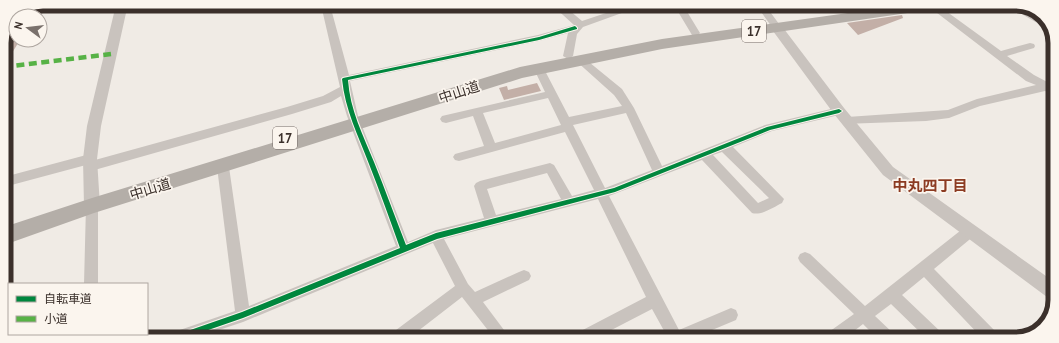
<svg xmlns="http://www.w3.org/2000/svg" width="1059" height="343" viewBox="0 0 1059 343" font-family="'PT Sans','Noto Sans JP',sans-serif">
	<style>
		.building { fill: #c3afa7 }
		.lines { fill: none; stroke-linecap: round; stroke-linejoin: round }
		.minor { fill: #c9c3be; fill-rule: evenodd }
		.tertiary { fill: #c9c3be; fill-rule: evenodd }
		.trunk { fill: #b4aea8; fill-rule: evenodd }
		.quiet { stroke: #57b246; stroke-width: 4.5; stroke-dasharray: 8 4.5; stroke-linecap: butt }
		.cycleway-casing { stroke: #fbf5ee; stroke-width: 2 }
		.cycleway { fill: #00873e; fill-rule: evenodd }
		.labels { text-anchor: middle; stroke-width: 3.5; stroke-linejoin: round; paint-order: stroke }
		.shield { fill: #fbf5ee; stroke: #756b66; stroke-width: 1 }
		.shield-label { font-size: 13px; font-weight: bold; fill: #3b302b }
		.street-label { font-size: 14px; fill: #3b302b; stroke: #fbf5ee }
		.neighbourhood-label { font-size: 15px; font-weight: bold; fill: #8c3b22; stroke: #fbf5ee }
		.rim { fill: none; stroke: #3b302b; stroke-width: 5 }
	</style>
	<rect width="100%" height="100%" fill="#f0ebe5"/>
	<path class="building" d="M16 15V40H20L12 53H4V41Z
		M902 15 903 18 858 35 847 23Z
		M537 83 541 91 504 100 499 88 507 86 508 90Z"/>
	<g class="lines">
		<path class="minor" d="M321 5H330L349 75 538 35 574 25 552 5H563L582 21 630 5H644L583 27 577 34 573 56 568 59 563 56 568 33 539 41 350 81 358 116 408 242 436 230 484 218 474 186 476 183 480 181 550 163 554 165 572 196 594 190 565 132 459 161 455 160 453 157 455 154 484 146 473 116 446 123 442 122 440 119 442 116 545 92 534 69 535 67H543L569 117 622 106 614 95 575 60 576 58H584L622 89 634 108 662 166 765 125 839 107 845 111 839 115 772 131 733 147 784 199 782 203C774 207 761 216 752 213L702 160 609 196 679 330 731 308 736 310 738 315 736 320 693 338H668L652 309 596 338H575L577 333 646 297 598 199 444 239 468 284 475 292 519 272 524 270 529 272 531 276 529 280 483 302 510 338H494L462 297 409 338H390L392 333 455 286 433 243 243 322 198 337H172L174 332 235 311 217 167 219 164H227L229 167 249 306 396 246 347 116 341 96 331 102 292 114 91 171 87 169 86 165 4 187V177L90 154 94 156 95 160 287 107 323 96 340 87ZM548 98 561 125 495 143 483 113ZM626 113 652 170 605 188 573 125ZM722 152 769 198 758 203 713 155ZM547 173 561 199 496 215 487 189Z
			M674 5H683L700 33 698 35H692Z
			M756 5H765L782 28 780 30H774Z
			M863 6H874L875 7 870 10Z
			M928 6H939L1001 51 1030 43 1034 44 1035 46 1034 48 1007 56 1034 75 1055 86V95L1045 91 980 106 949 118 926 121 843 124 841 121 843 118 847 117 948 110 977 99 1036 85 1026 81Z
			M1008 6H1020L1048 21 1050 29 1046 28Z
			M92 201 96 202 98 206V284H84L86 206 88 202Z
			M970 226 975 227 976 231 975 235 934 269 998 334 1000 339H983L924 277 902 295 943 334 945 339H927L891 304 875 316 894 334 896 339H878L863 324 844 339H824L826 334 854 314 800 262 798 258 800 254 805 252 810 254 865 306 965 227Z
			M83 334H97V337H83Z"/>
		<path class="tertiary" d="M119 4H131L126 13 101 126 97 159 100 206 98 211 92 212 86 211 84 206 83 159 87 126 114 13Z
			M777 24 781 25 844 108 893 167 1053 281V299L1047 297 883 175 834 114 773 31 771 28Z"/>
		<path class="trunk" d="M898 6H935L933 9 928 10 662 49 522 78 94 213 4 245V227L92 198 520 67 662 39Z"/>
		<path class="quiet" d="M4 67 111 54"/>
		<g class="cycleway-casing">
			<path id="cycleway" d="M575 26 577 28V29L539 40 348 80C350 110 363 135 374 162 385 189 395 217 406 245L436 233 614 188 767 127 839 109 842 111 839 113 770 130 615 192 437 239 243 318 188 337H175L176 335 242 312 400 248C390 220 380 192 369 164 358 135 345 110 342 79L343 78 539 37Z"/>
		</g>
		<use href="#cycleway" class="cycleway"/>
	</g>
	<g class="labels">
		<g class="shield">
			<rect x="742" y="20" width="24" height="22" rx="3"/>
			<rect x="273" y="127" width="24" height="22" rx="3"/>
		</g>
		<g class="shield-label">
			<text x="754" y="36">17</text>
			<text x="285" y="143">17</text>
		</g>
		<g class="street-label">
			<text transform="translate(459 92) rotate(-18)" y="5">中山道</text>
			<text transform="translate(150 189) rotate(-17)" y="5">中山道</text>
		</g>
		<g class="neighbourhood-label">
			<text x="930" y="191">中丸四丁目</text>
		</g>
	</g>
	<path d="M0 0H1059V343H0ZM43 11H1016A32 32 0 0 1 1048 43V300A32 32 0 0 1 1016 332H43A32 32 0 0 1 11 300V43A32 32 0 0 1 43 11Z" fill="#fbf5ee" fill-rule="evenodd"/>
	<path class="rim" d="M43 11H1016A32 32 0 0 1 1048 43V300A32 32 0 0 1 1016 332H43A32 32 0 0 1 11 300V43A32 32 0 0 1 43 11Z"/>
	<rect x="8" y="283" width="140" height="52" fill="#fbf5ee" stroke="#aea6a0"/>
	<rect x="16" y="296" width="20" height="6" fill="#00873e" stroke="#aea6a0"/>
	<text x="44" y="303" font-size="12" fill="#3b302b">自転車道</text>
	<rect x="16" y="316" width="20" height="6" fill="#57b246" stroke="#aea6a0"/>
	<text x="44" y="323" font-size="12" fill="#3b302b">小道</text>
	<g transform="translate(28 28) rotate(285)"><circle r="19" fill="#fbf5ee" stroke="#aea6a0"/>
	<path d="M0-3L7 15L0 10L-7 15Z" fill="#7a716c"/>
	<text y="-6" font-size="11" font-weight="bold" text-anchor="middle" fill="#3b302b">N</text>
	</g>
</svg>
